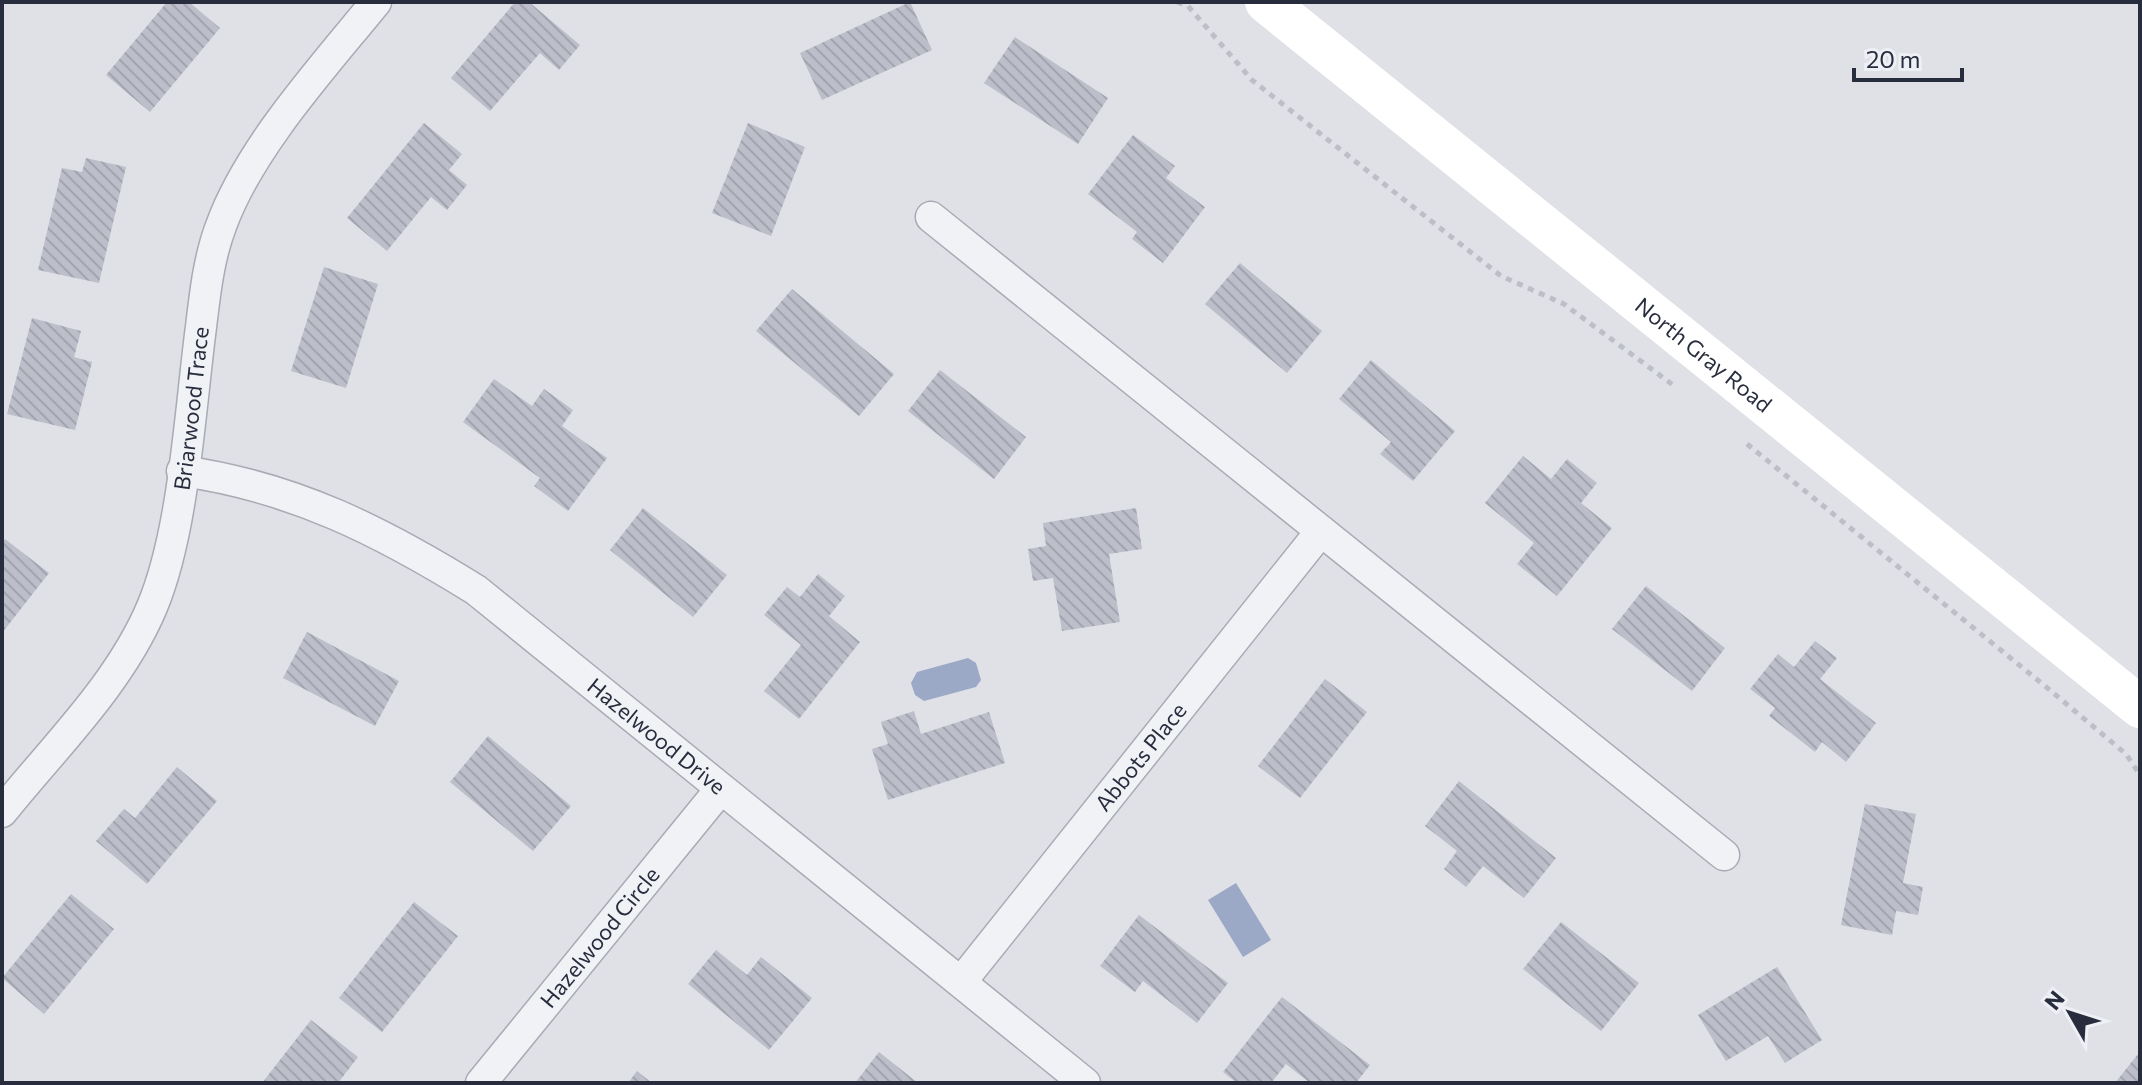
<svg xmlns="http://www.w3.org/2000/svg" width="2142" height="1085" viewBox="0 0 2142 1085" font-family="Commissioner,sans-serif">
	<style>
		.water { fill: #9ba9c6 }
		.building { fill: url(#building-back-hatch) }
		.lines { fill: none; stroke-linecap: round; stroke-linejoin: round }
		.street-casing { stroke: #a8abb4; stroke-width: 33 }
		.path { stroke: #bdbfc6; stroke-width: 5; stroke-dasharray: 6 6; stroke-linecap: butt }
		.street { stroke: #f1f2f6; stroke-width: 30 }
		.secondary { stroke: #fff; stroke-width: 42 }
		.labels { text-anchor: middle; stroke-width: 6; stroke-linejoin: round; paint-order: stroke }
		.street-label { font-size: 22px; fill: #282d3e; stroke: #eef0f5 }
	</style>
	<defs>
		<pattern id="building-back-hatch" width="6" height="6" patternUnits="userSpaceOnUse" patternTransform="scale(2)"><rect width="6" height="6" fill="#bcbfca"/><path d="M-1 5l2 2M0 0l6 6M5-1l2 2" fill="none" stroke="#a2a4af"/></pattern>
	</defs>
	<rect width="100%" height="100%" fill="#dfe1e7"/>
	<path class="water" d="M968 658 976 663 981 680 976 687 924 701 915 695 911 683 917 672Z
		M1236 883 1271 940 1243 957 1208 900Z"/>
	<path class="building" d="M167 2H189L220 28 150 112 106 75Z
		M515 2H529L580 45 559 70 540 53 490 111 451 78Z
		M910 2 932 50 822 100 800 53Z
		M1015 37 1108 98 1078 144 984 83Z
		M424 123 462 154 449 170 467 185 447 210 431 197 387 251 347 218Z
		M748 123 805 147 771 236 712 213Z
		M1133 135 1175 166 1166 178 1205 207 1163 263 1132 239 1137 232 1088 194Z
		M86 158 126 167 99 283 38 270 62 168 82 172Z
		M1240 263 1322 331 1287 373 1205 304Z
		M324 267 378 284 346 388 291 371Z
		M792 289 894 374 859 416 756 331Z
		M32 318 81 331 74 357 92 362 75 430 7 414Z
		M1371 360 1455 431 1413 481 1380 454 1391 442 1339 399Z
		M940 370 1026 437 994 479 908 411Z
		M494 379 532 406 544 389 573 410 562 426 607 458 568 511 534 486 540 478 463 422Z
		M1523 456 1551 479 1567 459 1597 483 1581 503 1612 528 1557 596 1517 564 1534 543 1485 503Z
		M643 508 727 575 693 617 610 550Z
		M1136 508 1142 549 1109 554 1120 622 1062 631 1053 578 1033 581 1028 549 1046 546 1043 523Z
		M5 539 49 573 2 633V543Z
		M818 574 845 596 829 616 860 642 799 719 764 691 801 645 764 615 787 587 800 597Z
		M1646 586 1725 648 1692 691 1612 629Z
		M307 632 399 681 375 726 283 678Z
		M1815 641 1837 658 1820 679 1876 723 1846 762 1822 742 1815 752 1769 716 1775 708 1750 689 1778 654 1794 667Z
		M1325 679 1367 712 1300 798 1258 766Z
		M914 711 921 734 989 712 1005 763 888 800 872 749 888 744 881 722Z
		M488 736 571 806 533 851 450 782Z
		M177 767 217 801 147 884 96 841 124 809 135 818Z
		M1459 781 1556 858 1524 898 1483 866 1466 887 1444 869 1457 851 1425 826Z
		M1865 804 1916 814 1903 883 1923 887 1918 915 1896 911 1892 935 1841 925Z
		M71 894 114 929 44 1014 2 978Z
		M414 902 458 936 382 1032 339 998Z
		M1139 915 1228 983 1197 1023 1143 981 1135 992 1100 966Z
		M1561 922 1639 983 1601 1031 1523 969Z
		M716 950 747 975 761 957 812 998 769 1050 688 984Z
		M1777 967 1822 1040 1785 1063 1768 1036 1726 1061 1698 1015Z
		M1282 997 1370 1065 1356 1083H1310L1286 1064 1271 1083H1237L1223 1072Z
		M311 1020 358 1057 338 1083H262Z
		M879 1052 918 1083H855Z
		M2138 1054 2140 1083H2115Z
		M637 1071 652 1083H628Z"/>
	<g class="lines">
		<g class="street-casing">
			<g id="street">
				<path d="M931 217 1724 855"/>
				<path id="s1" d="M182 471C294 487 381 531 476 590L1085 1083"/>
				<path id="s2" d="M2 812C54 747 119 685 152 607 184 531 190 410 201 327 205 293 209 257 221 226 249 148 324 66 376 2"/>
				<path id="s3" d="M961 982 1321 531"/>
				<path id="s4" d="M481 1083 719 791"/>
			</g>
		</g>
		<path class="path" d="M1177 2 1188 6 1252 80 1501 276 1564 304 1673 385
			M1747 444 2045 686 2126 754 2140 775"/>
		<use href="#street" class="street"/>
		<path class="secondary" id="s5" d="M1266 2 2140 707"/>
	</g>
	<g class="labels">
		<g class="street-label">
			<text dy="8" stroke="none"><textPath href="#s5" startOffset="562">North Gray Road</textPath></text>
			<text dy="8" stroke="none"><textPath href="#s2" startOffset="458">Briarwood Trace</textPath></text>
			<text dy="8" stroke="none"><textPath href="#s1" startOffset="552">Hazelwood Drive</textPath></text>
			<text dy="8" stroke="none"><textPath href="#s3" startOffset="288">Abbots Place</textPath></text>
			<text dy="8" stroke="none"><textPath href="#s4" startOffset="188">Hazelwood Circle</textPath></text>
		</g>
	</g>
	<rect width="2142" height="1085" fill="none" stroke="#282d3e" stroke-width="8"/>
	<g transform="translate(2070 1013) rotate(309)" stroke="#eef0f5" stroke-width="6" paint-order="stroke">
	<path d="M0-6L14 30L0 20L-14 30Z" fill="#282d3e"/>
	<text y="-12" font-size="22" font-weight="bold" text-anchor="middle" fill="#282d3e">N</text>
	</g>
	<path d="M1854 68v12h108v-12" fill="none" stroke="#282d3e" stroke-width="4"/>
	<text x="1866" y="68" font-size="24" fill="#282d3e" stroke="#eef0f5" stroke-width="6" paint-order="stroke">20 m</text>
</svg>
